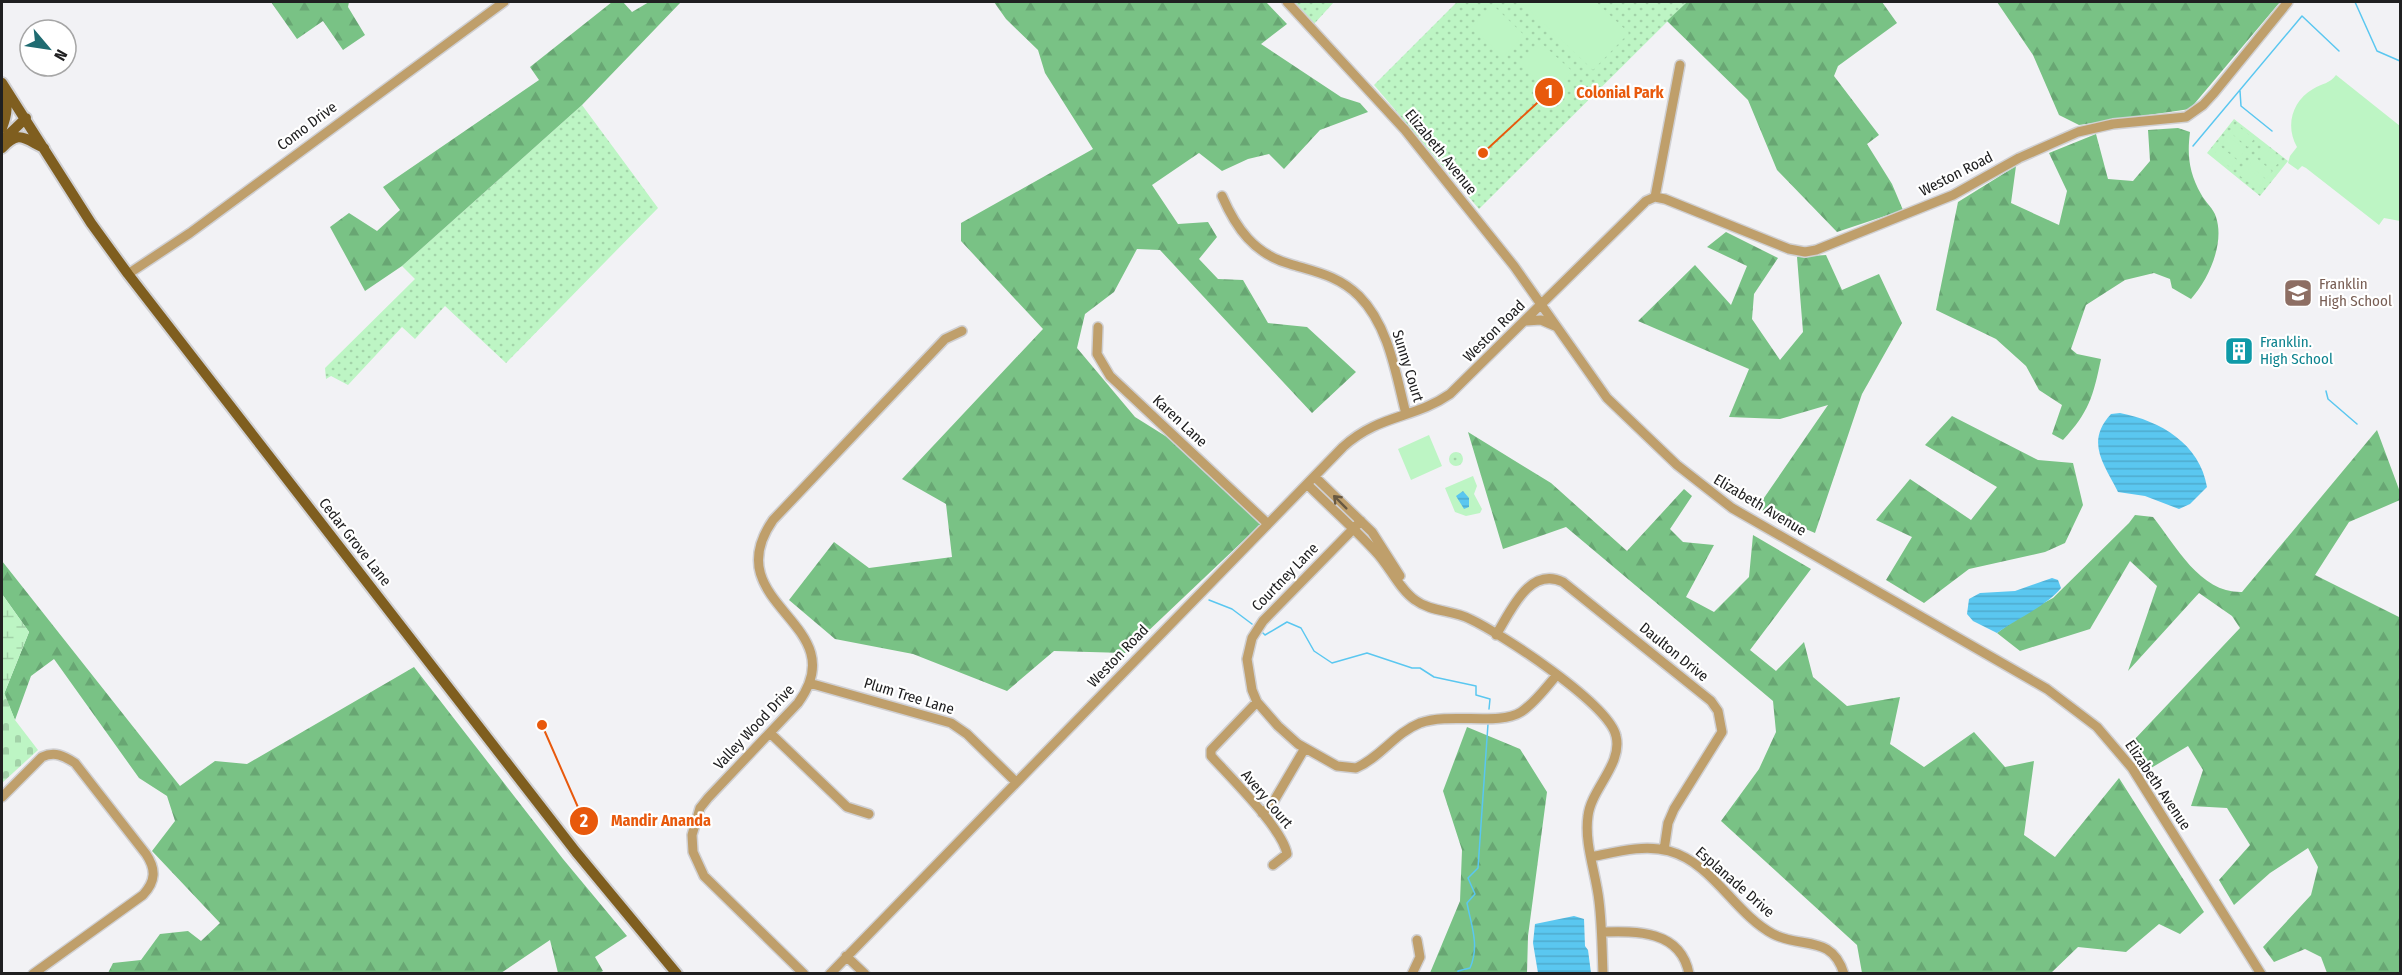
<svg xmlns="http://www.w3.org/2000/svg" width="2402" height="975" viewBox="0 0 2402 975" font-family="'Fira Sans Condensed',sans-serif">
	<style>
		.grass { fill: url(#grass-dots) }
		.forest { fill: url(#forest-firs) }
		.wetland { fill: url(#wetland-marsh) }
		.cemetery { fill: url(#cemetery-stones) }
		.pitch { fill: #bdf5c4 }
		.water { fill: url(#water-rules) }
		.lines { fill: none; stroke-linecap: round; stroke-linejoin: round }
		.stream { stroke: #5ac7f0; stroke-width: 1.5 }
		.minor-casing { stroke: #d0d0d3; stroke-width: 12 }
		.major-casing { stroke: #d0d0d3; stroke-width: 14 }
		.minor { stroke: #bf9f6b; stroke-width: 9 }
		.major { stroke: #7f5e1f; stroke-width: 10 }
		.oneway { stroke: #685942 }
		.labels { text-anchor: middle; stroke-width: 4.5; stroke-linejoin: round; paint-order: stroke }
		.street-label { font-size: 15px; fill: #202021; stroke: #fff }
		.education-label { font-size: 15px; fill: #785e54; stroke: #fff; text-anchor: start }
		.culture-label { font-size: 15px; fill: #0d838f; stroke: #fff; text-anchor: start }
		.leader { fill: none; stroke: #e8590c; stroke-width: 2 }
		.callout-dot { fill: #e8590c; stroke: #fff; stroke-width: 2 }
		.mark-label { font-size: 18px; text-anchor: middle; font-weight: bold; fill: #fff }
		.callout-label { font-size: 16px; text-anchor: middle; font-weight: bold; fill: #e8590c; stroke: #fff; stroke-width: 4.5; stroke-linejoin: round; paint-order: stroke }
	</style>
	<defs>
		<pattern id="grass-dots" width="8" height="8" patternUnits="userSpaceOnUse" patternTransform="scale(1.5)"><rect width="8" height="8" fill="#bdf5c4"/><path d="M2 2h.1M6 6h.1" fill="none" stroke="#a2d2a8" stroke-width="1.8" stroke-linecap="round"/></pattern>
		<pattern id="forest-firs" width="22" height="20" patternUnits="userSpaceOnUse" patternTransform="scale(1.5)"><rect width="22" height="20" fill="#79c285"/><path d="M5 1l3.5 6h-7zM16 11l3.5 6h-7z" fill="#68a673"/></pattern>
		<pattern id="wetland-marsh" width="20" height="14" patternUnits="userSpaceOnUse" patternTransform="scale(1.5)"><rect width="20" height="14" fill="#bdf5c4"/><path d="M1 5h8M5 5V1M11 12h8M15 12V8" fill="none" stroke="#a2d2a8"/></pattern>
		<pattern id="cemetery-stones" width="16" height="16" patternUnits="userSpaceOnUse" patternTransform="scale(1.5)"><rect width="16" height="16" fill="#bdf5c4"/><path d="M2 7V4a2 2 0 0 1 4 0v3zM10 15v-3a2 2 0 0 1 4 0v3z" fill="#a2d2a8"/></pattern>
		<pattern id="water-rules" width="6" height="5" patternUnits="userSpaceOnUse" patternTransform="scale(1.5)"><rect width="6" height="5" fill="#5ac7f0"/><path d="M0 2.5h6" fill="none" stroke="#4eabce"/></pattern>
	</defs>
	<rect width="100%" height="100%" fill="#f2f2f5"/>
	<path class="grass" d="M1293 2H1334L1314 24Z
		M1457 2H1687L1479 209 1374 85Z
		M582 105 658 208 506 363 445 306 415 339 402 327 348 385 331 376 326 379 325 368 415 279 402 266Z
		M2234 119 2288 161 2260 196 2207 153Z
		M1449 459a7 7 0 1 1 14 0a7 7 0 1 1-14 0Z"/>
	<path class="forest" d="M271 2H349L348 7 365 35 343 50 323 21 297 39Z
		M612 2H623L632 12 649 2H681L582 105 402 266 365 291 330 227 349 213 377 231 400 210 383 187 539 80 530 67Z
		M994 2H1266L1287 24 1261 44 1341 97 1360 103 1368 112 1320 130 1284 169 1269 154 1248 159 1222 171 1199 153 1152 185 1178 224 1208 222 1217 237 1199 259 1218 279 1243 280 1268 323 1307 327 1356 372 1312 413 1160 250 1137 249 1114 292 1085 314 1077 348 1135 417 1175 442 1262 523 1125 653 1054 651 1007 691 913 654 835 639 789 600 834 542 869 568 952 557 946 504 902 479 1043 329 961 241V223L1093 149 1045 73 1038 50 1006 19Z
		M1687 2H1882L1897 23 1838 66 1834 76 1879 135 1867 144 1892 184 1903 210 1837 232 1777 170 1748 100 1667 21Z
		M1997 2H2280L2190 109 2079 125 2059 115 2033 55Z
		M2178 128 2190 132C2187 155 2189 173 2201 194 2205 202 2214 209 2216 217 2225 244 2208 280 2191 299L2172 288 2170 279 2154 273 2125 280 2086 305 2071 349 2077 354 2101 359C2093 397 2089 412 2063 440L2052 434 2062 405 2039 390 2026 366 1996 339 1936 310 1958 202 2016 166 2011 203 2059 225 2067 191 2049 153 2096 134 2108 179 2133 181 2150 161 2148 130Z
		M1726 232 1778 258 1754 294 1752 319 1780 360 1803 332 1797 257 1826 255 1842 290 1879 274 1902 323 1862 394 1815 533 1757 508 1828 405 1780 419 1729 417 1749 369 1638 321 1695 265 1731 305 1747 266 1707 247Z
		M1952 416 2038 460 2073 463 2083 505 2065 543 2045 552 1969 569 1924 603 1886 580 1912 537 1876 520 1910 479 1971 520 1997 487 1925 445Z
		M2377 430 2400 492V500L2349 522 2315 575 2399 617 2400 604V973H2327L2321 957 2305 949 2274 962 2263 947 2311 895 2318 867 2308 848 2270 873 2234 905 2219 880 2250 845 2227 808 2191 806 2203 770 2188 746 2151 768 2134 740 2240 628 2232 616 2199 593 2128 671 2157 586 2130 561 2090 629 2020 651 1997 633 2023 614 2053 598 2129 523 2135 515 2153 517C2177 547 2200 593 2242 592Z
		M1468 432 1551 483 1627 551 1684 489 1692 496 1670 529 1683 542 1714 545 1686 597 1714 612 1749 577 1753 535 1811 569 1750 650 1776 671 1804 642 1813 677 1847 706 1900 697 1890 744 1924 767 1974 732 2005 767 2034 761 2024 835 2055 857 2119 778 2204 912 2180 934 2159 924 2126 952 2078 947 2051 973H1862L1857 945 1721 821 1759 769 1776 732 1773 701 1566 527 1503 549Z
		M2 561 180 786 215 761 247 764 414 667 563 859 627 936 595 957 603 971 599 973H558L550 940 501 973H108L113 963 141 960 160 934 188 931 201 941 220 923 152 851 175 821 167 796 139 778 54 659 31 676 15 720 4 694 29 632 2 594Z
		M1467 727 1520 749 1547 792 1528 936 1527 973H1430L1460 901 1462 850 1443 791Z"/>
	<path class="wetland" d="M2 594 29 632 4 694 2 687Z"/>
	<path class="cemetery" d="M2 687 15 720 38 750 2 783Z"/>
	<path class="pitch" d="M1521 2H1596L1629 33 1593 70Z
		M1493 5 1524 35 1503 57 1472 27Z
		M1540 42 1572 71 1551 93 1519 63Z
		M2336 75 2400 126V221L2384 218 2379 225 2306 168 2302 166 2298 170 2288 163 2290 156 2297 147C2285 126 2292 101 2313 89 2323 83 2329 84 2336 75Z
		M2237 125 2254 139 2248 147 2231 133Z
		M2228 136 2246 150 2239 158 2222 144Z
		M2220 146 2237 160 2231 168 2214 154Z
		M2263 147 2281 160 2274 168 2257 154Z
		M2255 157 2272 171 2266 179 2249 165Z
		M2247 168 2264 181 2258 189 2240 176Z
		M1429 435 1442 466 1411 480 1398 449Z
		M1473 476 1477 486 1474 494 1482 509 1480 513 1466 516 1455 512 1445 488Z"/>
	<path class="water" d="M2120 413C2161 421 2200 444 2207 487L2190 504 2179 509 2145 496 2118 492C2104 464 2085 442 2111 414Z
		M1463 491 1469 498V507L1464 509 1456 496Z
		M2052 578 2058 580 2061 588C2048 605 2016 619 1997 633L1973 621 1967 614 1969 599 1980 593 2015 591Z
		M1574 916 1584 919 1585 946 1588 950 1591 973H1538L1533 943 1535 924Z"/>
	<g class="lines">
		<path class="stream" d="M2355 2 2377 51 2400 61
			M2240 91 2241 106 2272 131
			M2193 146 2302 16 2339 51
			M2326 391 2328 399 2357 424
			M1209 600 1232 609 1252 624
			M1263 633 1265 635 1287 622 1301 628 1314 651 1332 663 1367 653 1412 668H1420L1434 677 1476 686V695L1490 699 1489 709
			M1458 974V971L1470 968C1480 945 1471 925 1467 903L1475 894 1468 878 1478 868 1488 724"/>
		<g class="minor-casing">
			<path id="minor" d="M1287 2 1405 130 1514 266 1607 398 1677 465 1732 508 2047 689 2097 727 2132 768 2261 974
				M1222 196C1236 228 1254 254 1290 264 1316 272 1339 276 1359 296 1389 326 1396 375 1406 414
				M1655 197 1680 65
				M128 274 190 233 504 2
				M1526 321 1541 320 1555 326
				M1098 327 1097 354 1110 376 1267 523
				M1315 477 1372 532 1400 576
				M1307 484C1329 506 1354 528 1375 551 1389 565 1399 589 1415 600 1431 612 1452 610 1470 619 1502 634 1609 704 1616 736 1623 764 1591 789 1588 816 1584 844 1596 873 1599 901 1602 925 1602 949 1603 974
				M1361 521 1263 621 1252 638 1247 659 1252 690 1257 702 1278 726 1298 744 1337 766 1356 768C1381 757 1395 733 1420 723 1450 712 1499 726 1521 712 1535 703 1546 687 1557 675
				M1496 635C1511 611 1529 566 1563 582L1711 701 1718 711 1722 732 1674 809 1668 823 1664 850
				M809 683 951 723 967 734 1016 782
				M1257 702 1211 750V756C1230 777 1283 829 1287 854L1273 865
				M770 733 847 807 869 814
				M2 797 42 757C55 751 64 756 75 763L146 854C156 869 156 881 143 895L33 974
				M1262 813 1271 806 1305 748
				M1591 857C1616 852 1644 844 1669 851 1713 863 1734 913 1773 934 1802 949 1832 934 1844 974
				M1602 932C1636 931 1681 930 1689 974
				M846 956 865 974
				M804 974 704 876 693 852 692 835 700 808 708 798 798 703C857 623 714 605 773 520L945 339 962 331
				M830 974 1343 447C1379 414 1414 419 1450 394L1646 201 1655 197 1665 199 1789 249 1805 252 1816 250 1953 195 2019 158 2078 132 2113 124 2186 117 2203 105 2214 93 2288 2
				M1412 974 1420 957 1417 940"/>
		</g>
		<g class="major-casing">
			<path id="major" d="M2 83 91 223 128 274 576 852 677 974
				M2 92C9 104 7 115 2 128
				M4 139 26 118
				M2 148C19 130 23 138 44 148"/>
		</g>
		<use href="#minor" class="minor"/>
		<use href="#major" class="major"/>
	</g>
	<defs><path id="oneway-shaft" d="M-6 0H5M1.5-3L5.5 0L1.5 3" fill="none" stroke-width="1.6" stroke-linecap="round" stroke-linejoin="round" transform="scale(1.5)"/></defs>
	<use class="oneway" href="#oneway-shaft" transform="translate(1340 502) rotate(-135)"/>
	<defs>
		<g id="school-square" transform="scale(1.5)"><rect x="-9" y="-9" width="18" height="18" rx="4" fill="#8d6e63" stroke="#fff"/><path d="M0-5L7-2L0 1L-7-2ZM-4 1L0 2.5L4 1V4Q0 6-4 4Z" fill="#fff"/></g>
		<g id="building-square" transform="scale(1.5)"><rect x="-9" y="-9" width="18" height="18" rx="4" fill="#0f9aa8" stroke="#fff"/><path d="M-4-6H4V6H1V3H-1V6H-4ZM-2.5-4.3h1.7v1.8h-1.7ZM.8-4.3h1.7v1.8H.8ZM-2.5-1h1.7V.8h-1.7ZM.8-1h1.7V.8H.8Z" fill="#fff"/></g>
	</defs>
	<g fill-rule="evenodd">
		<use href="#school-square" x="2298" y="293"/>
		<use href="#building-square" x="2239" y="351"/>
	</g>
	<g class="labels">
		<g class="street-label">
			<text transform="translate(307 126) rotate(-37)" y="5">Como Drive</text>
			<text transform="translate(1441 152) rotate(51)" y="5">Elizabeth Avenue</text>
			<text transform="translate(1956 174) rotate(-27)" y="5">Weston Road</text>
			<text transform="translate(1494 331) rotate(-45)" y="5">Weston Road</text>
			<text transform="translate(1408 366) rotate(73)" y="5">Sunny Court</text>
			<text transform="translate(1180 421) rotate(43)" y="5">Karen Lane</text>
			<text transform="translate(1760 505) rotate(31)" y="5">Elizabeth Avenue</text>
			<text transform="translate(355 542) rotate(52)" y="5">Cedar Grove Lane</text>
			<text transform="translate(1285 577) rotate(-46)" y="5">Courtney Lane</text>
			<text transform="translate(1674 652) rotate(39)" y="5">Daulton Drive</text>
			<text transform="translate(1118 656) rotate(-46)" y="5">Weston Road</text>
			<text transform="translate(909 696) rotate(17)" y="5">Plum Tree Lane</text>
			<text transform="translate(754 727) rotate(-47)" y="5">Valley Wood Drive</text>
			<text transform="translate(2158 785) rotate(56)" y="5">Elizabeth Avenue</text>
			<text transform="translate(1267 799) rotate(50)" y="5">Avery Court</text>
			<text transform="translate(1735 882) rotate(41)" y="5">Esplanade Drive</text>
		</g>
		<g class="education-label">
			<text x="2319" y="289">Franklin<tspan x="2319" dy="17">High School</tspan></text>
		</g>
		<g class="culture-label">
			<text x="2260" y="347">Franklin.<tspan x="2260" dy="17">High School</tspan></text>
		</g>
	</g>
	<path class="leader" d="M1483 153L1549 92M542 725L584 821"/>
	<g class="callout-dot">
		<circle cx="1483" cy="153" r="6"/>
		<circle cx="542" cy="725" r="6"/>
		<circle cx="1549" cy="92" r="15"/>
		<circle cx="584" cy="821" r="15"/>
	</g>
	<g class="mark-label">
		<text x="1549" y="98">1</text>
		<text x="584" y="827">2</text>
	</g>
	<g class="callout-label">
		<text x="1620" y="98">Colonial Park</text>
		<text x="661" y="826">Mandir Ananda</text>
	</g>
	<rect width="2402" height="975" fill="none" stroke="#202021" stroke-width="6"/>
	<g transform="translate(48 48) rotate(119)"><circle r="28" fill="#ffffff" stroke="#a6a6a6" stroke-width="1.5"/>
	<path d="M0-4.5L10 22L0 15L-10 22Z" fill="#1f6b71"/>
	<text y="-9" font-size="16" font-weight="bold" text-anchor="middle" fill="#202021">N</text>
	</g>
</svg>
